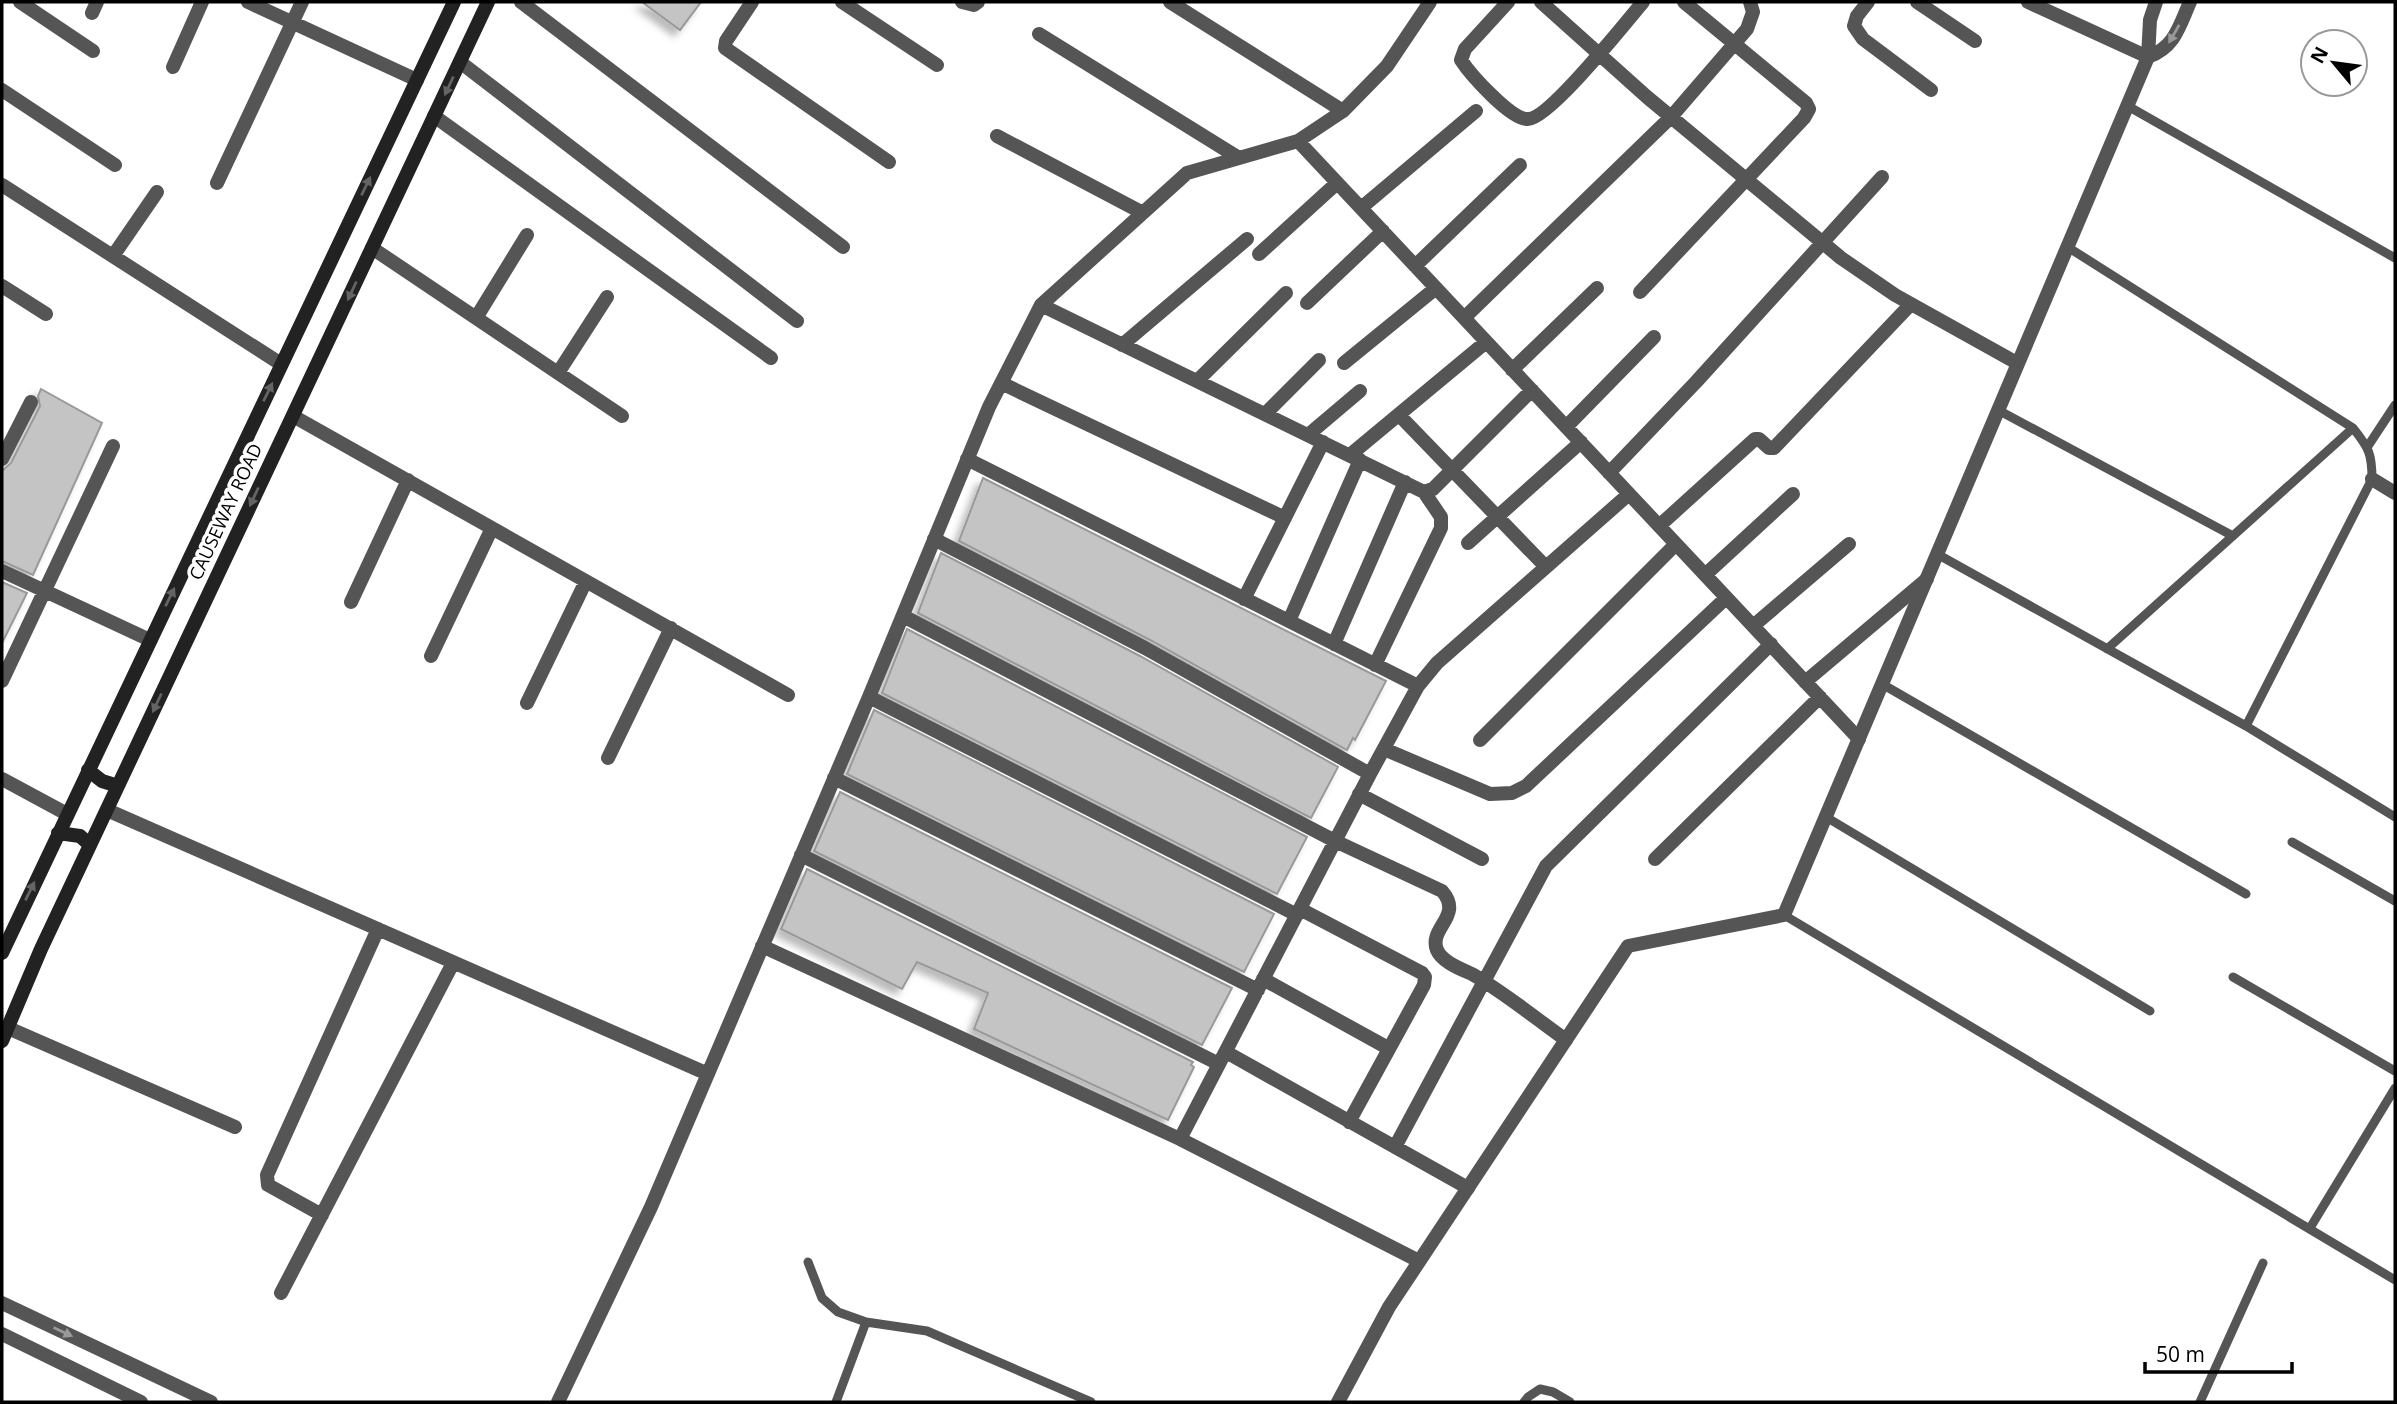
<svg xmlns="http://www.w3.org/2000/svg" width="2397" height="1404" viewBox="0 0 2397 1404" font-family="'Open Sans',sans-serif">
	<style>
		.building { fill: #c4c4c4; stroke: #999; stroke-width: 2; filter: url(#shadow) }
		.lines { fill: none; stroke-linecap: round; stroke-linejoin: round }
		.service { stroke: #555; stroke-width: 9 }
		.minor { stroke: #555; stroke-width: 14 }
		.tertiary { stroke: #555; stroke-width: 14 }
		.secondary { stroke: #222; stroke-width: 14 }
		.oneway { fill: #999 }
		.oneway2 { fill: #646464 }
		.labels { text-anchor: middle; stroke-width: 7; stroke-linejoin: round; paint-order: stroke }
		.street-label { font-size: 18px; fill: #000; stroke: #fff }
	</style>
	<defs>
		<filter id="shadow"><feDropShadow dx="-6" dy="6" stdDeviation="3.5" flood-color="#0004"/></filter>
	</defs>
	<rect width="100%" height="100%" fill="#fff"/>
	<path class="building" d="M642 2H701L680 30Z
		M41 389 102 423 33 575 2 561V471L11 463 40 406 38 396Z
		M983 478 1386 681 1355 740 1353 738 1347 750 1150 640 959 541Z
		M941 553 1140 656 1338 767 1311 818 918 613Z
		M2 582 27 593 2 643Z
		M907 629 1307 837 1277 894 882 693Z
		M874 710 1274 914 1244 972 847 774Z
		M840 792 1232 988 1202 1045 814 851Z
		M807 869 1193 1062 1191 1065 1194 1067 1168 1120 974 1029 988 993 917 962 902 989 781 929Z"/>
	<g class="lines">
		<path class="service" d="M2126 105 2395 258
			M2066 246 2353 428C2369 448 2372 454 2372 479L2246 726
			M1998 410 2233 536
			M2368 446 2395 405
			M1937 554 2246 726 2395 817
			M2107 649 2353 428
			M1882 684 2246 894
			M1826 817 2150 1011
			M2292 842 2395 901
			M1784 915 2395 1280
			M2233 977 2395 1071
			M2310 1228 2395 1088
			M808 1262 822 1298 838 1312 866 1322 927 1331 1091 1402
			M836 1402 866 1322
			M1524 1402 1528 1397 1540 1389 1553 1392 1570 1402
			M2200 1402 2263 1263"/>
		<path class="minor" d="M20 2 93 51
			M248 2 417 80
			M521 2 843 247
			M752 2 726 41 725 48 889 162
			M842 2 937 65
			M962 2 974 5 978 2
			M1170 2 1343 111
			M1508 2 1465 49 1461 60C1470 74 1511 120 1528 119 1549 119 1627 21 1643 2
			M1541 2 1647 97 1841 258 1895 295 2017 363
			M1868 2 1857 16 1854 26 1863 39 1931 90
			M1917 2 1975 41
			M2028 2 2148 57
			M92 13 97 2
			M1039 34 1239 158
			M460 62 797 321
			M173 67 202 2
			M2 90 115 165
			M434 116 771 358
			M997 136 1143 213
			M1298 141 1859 739
			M217 183 302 2
			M2 185 281 364
			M1361 208 1476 111
			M372 248 622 416
			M1259 254 1337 183
			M113 256 157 192
			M1415 266 1520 165
			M2 286 46 314
			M1640 292 1804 118 1809 109 1806 103 1684 2
			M1307 303 1383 231
			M1041 305 1424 492 1441 517V528L1375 665
			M476 318 527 235
			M1464 318 1671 117 1747 29 1753 12 1750 2
			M1122 345 1247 239
			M1344 363 1436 288
			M1512 370 1597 288
			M558 373 607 297
			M1197 381 1286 293
			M1001 383 1285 518
			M1265 414 1319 360
			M1399 415 1546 567
			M293 416 788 695
			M1566 427 1654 337
			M1308 435 1360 391
			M1350 455 1486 342
			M2 459 31 402
			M967 459 1418 686
			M1609 473 1696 382 1882 177
			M2372 479 2395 493
			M1424 492 1433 489 1532 390
			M1659 526 1755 439H1759L1769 448H1774L1911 304
			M934 539 1145 648 1370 774 1180 1139
			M1468 543 1581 442
			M2 571 150 640
			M1705 575 1793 494
			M1244 599 1323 442
			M351 602 408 480
			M903 616 1335 841 1442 891C1464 916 1428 928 1437 950 1442 962 1461 969 1472 974 1505 993 1535 1018 1566 1040
			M1289 621 1360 460
			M1753 626 1849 544
			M1334 644 1405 482
			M431 656 492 528
			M2 681 113 446
			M1805 682 1927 579
			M869 697 1297 915
			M527 703 586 581
			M1480 740 1676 544
			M1384 749 1490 794 1512 793 1526 786 1726 598
			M608 758 671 628
			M1370 774 1418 686 1437 663 1629 494
			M834 778 1258 990
			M2 779 67 814
			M1359 794 1482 859
			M107 810 708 1074
			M801 855 1219 1064
			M1655 859 1820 697
			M1300 909 1422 973 1425 977 1424 985 1349 1122
			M762 946 1180 1139 1419 1261
			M1263 979 1388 1048
			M8 1028 235 1127
			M1226 1052 1468 1188
			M1395 1147 1546 866 1771 644
			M322 1215 268 1185 267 1175 378 929
			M281 1293 453 963
			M558 1402 651 1207 869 697 989 407 1041 305 1187 173 1298 141 1343 111 1387 66 1430 2"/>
		<path class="tertiary" d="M2148 57C2175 47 2179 27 2190 2
			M2 1303 211 1402
			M2 1334 141 1402
			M1338 1402 1389 1307 1628 946 1784 915 2148 57 2150 20 2156 2"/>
		<path class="secondary" d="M88 770 102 781 118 786
			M58 833 80 836 90 845
			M2 953 454 2
			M2 1041 41 949 488 2"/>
	</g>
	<defs><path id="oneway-solid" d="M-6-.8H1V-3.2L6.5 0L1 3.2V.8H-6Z" transform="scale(1.75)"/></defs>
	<g class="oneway">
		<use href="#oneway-solid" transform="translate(2174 34) rotate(120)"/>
		<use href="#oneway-solid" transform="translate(63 1332) rotate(25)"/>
	</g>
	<g class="oneway2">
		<use href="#oneway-solid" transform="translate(449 86) rotate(115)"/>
		<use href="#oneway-solid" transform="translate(366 186) rotate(-64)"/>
		<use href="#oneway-solid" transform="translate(352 291) rotate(115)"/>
		<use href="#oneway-solid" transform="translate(268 392) rotate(-64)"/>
		<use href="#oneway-solid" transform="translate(254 497) rotate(115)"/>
		<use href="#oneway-solid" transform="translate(170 597) rotate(-64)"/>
		<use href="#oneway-solid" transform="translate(157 703) rotate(115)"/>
		<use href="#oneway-solid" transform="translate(30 891) rotate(-64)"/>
	</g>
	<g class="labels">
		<g class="street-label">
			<text transform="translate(226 512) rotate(-65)" y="6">CAUSEWAY ROAD</text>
		</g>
	</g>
	<rect width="2397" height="1404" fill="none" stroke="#000000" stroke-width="7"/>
	<g transform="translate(2334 63) rotate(299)"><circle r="33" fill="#ffffff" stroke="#999999" stroke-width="2"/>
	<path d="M0-5L12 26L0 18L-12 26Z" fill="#000000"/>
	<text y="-10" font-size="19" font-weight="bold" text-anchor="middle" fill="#000000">N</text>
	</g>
	<path d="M2145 1362v10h147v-10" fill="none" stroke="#000000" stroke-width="3.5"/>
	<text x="2156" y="1362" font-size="21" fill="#000000" stroke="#ffffff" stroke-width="5" paint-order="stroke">50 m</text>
</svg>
